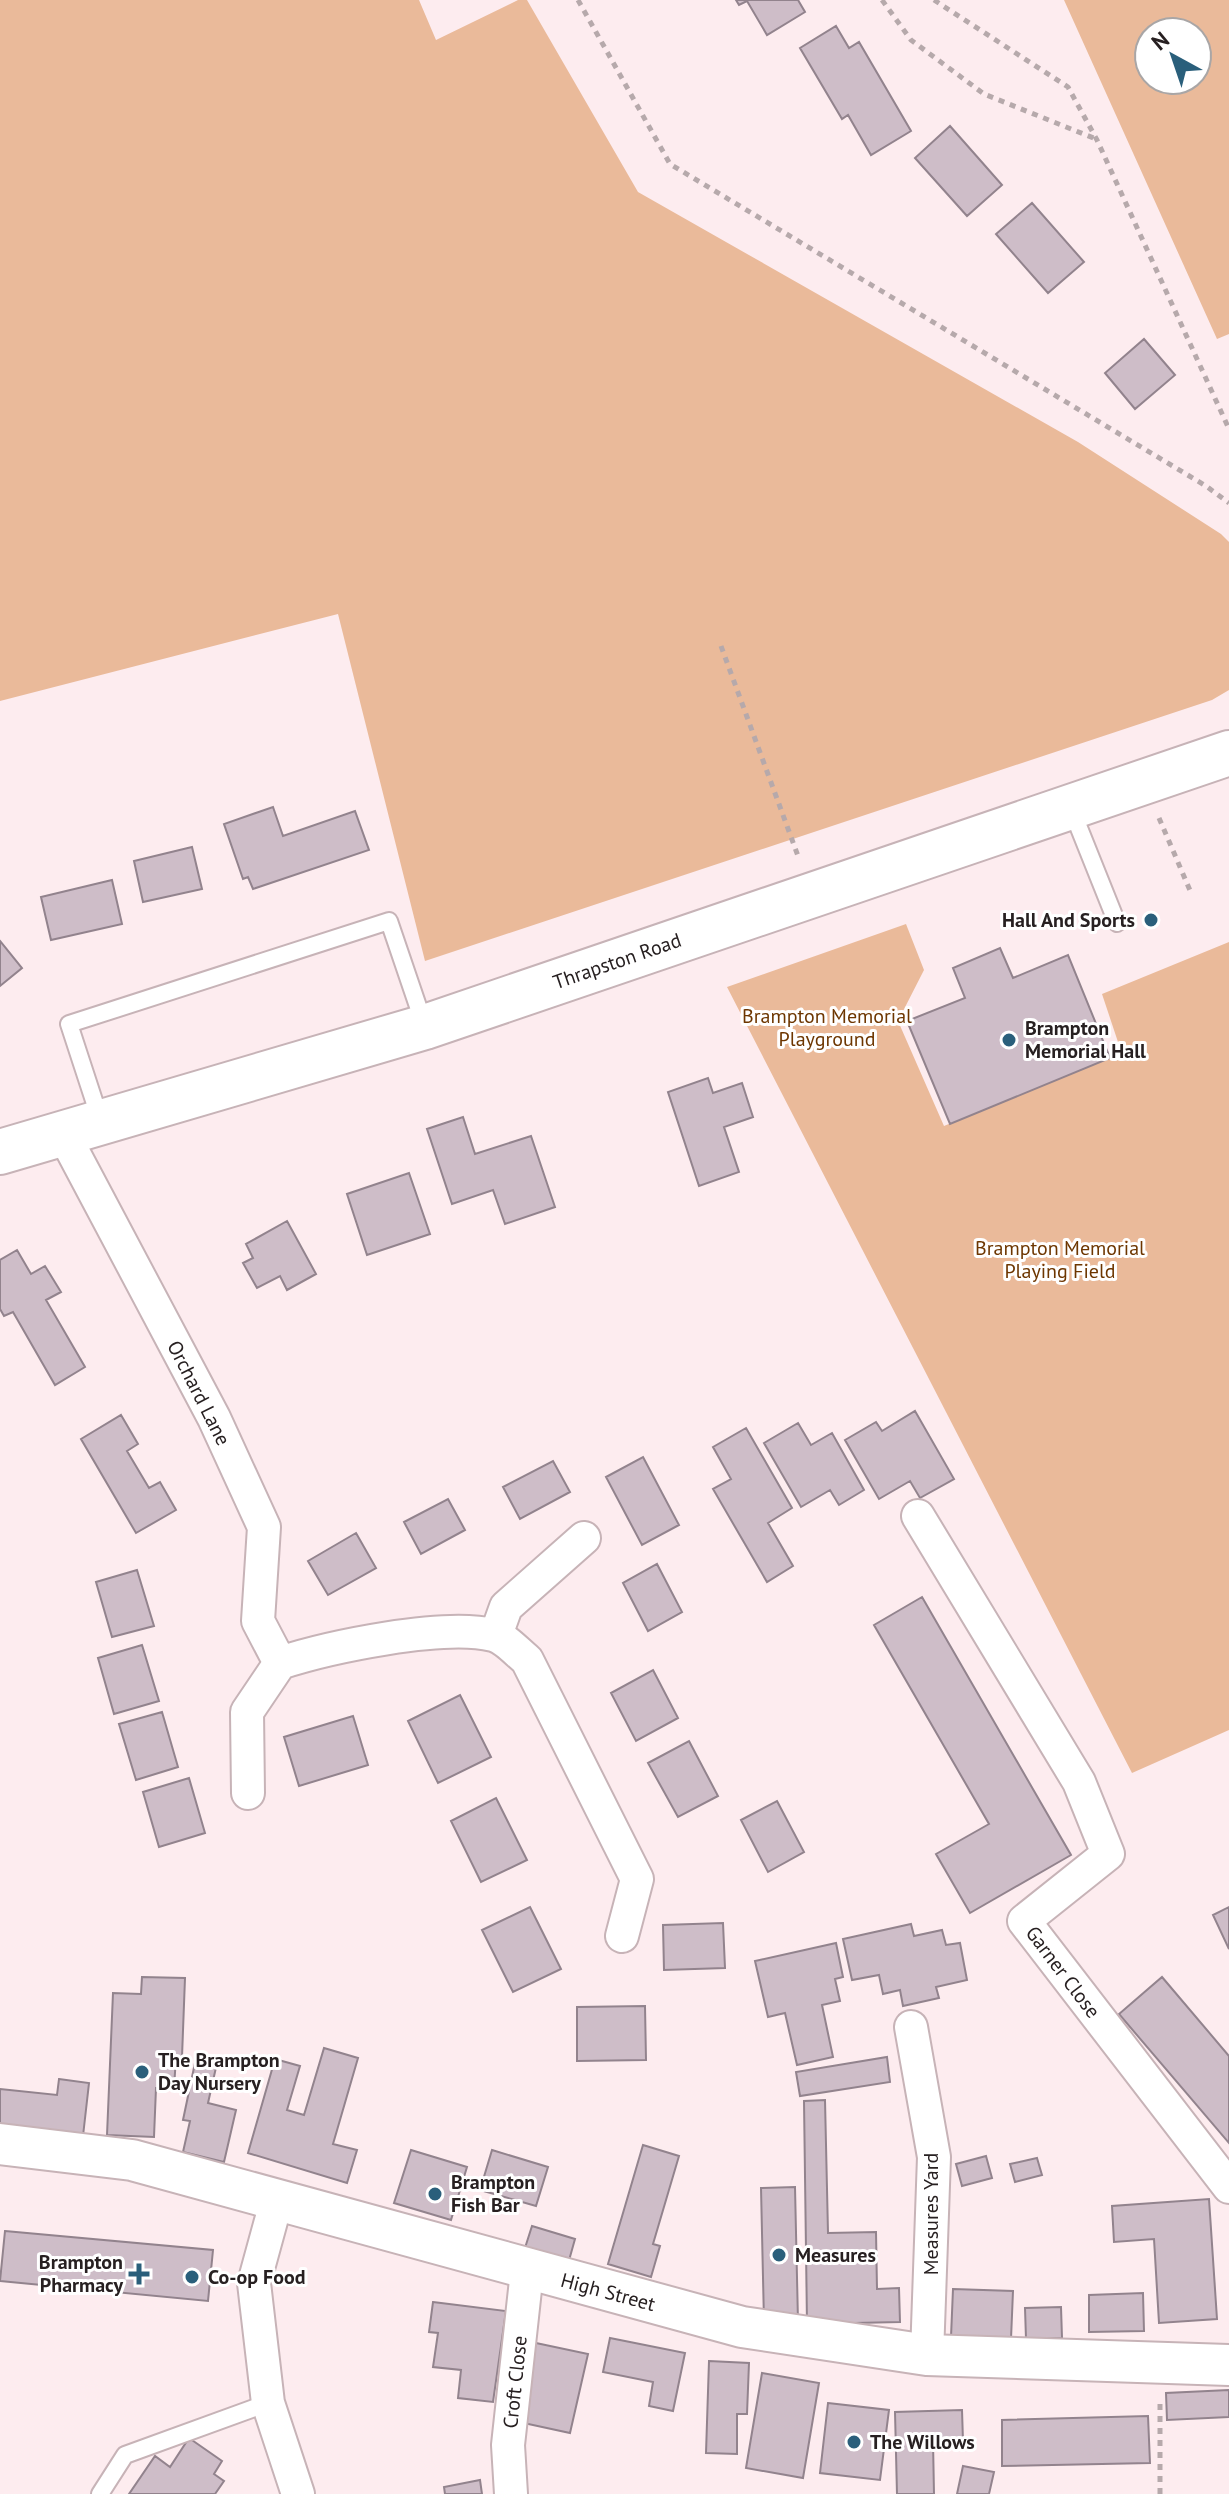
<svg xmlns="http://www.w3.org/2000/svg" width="1229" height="2494" viewBox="0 0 1229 2494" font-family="'PT Sans',sans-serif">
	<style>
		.green { fill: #eaba9a; fill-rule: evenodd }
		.building { fill: #cebdc8; stroke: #92838d; stroke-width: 2 }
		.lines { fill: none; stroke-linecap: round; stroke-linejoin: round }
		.service-casing { stroke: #c7b3b7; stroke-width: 20 }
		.minor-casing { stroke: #c7b3b7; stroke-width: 36 }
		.tertiary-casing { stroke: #c7b3b7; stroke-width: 44 }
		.secondary-casing { stroke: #c7b3b7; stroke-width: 48 }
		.path { stroke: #b6a9ab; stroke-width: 5; stroke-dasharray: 6 6; stroke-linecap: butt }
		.service { stroke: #fff; stroke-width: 16 }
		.minor { stroke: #fff; stroke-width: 32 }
		.tertiary { stroke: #fff; stroke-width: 40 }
		.secondary { stroke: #fff; stroke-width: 44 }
		.poi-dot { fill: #2a5f7b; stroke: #fff; stroke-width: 3 }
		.labels { text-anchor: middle; stroke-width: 6; stroke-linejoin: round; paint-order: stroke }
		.poi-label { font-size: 20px; font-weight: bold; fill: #272021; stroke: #fff; text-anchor: start }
		.street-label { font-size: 20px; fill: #272021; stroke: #fff }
		.park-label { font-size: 20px; fill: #6d3600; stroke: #fff }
	</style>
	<rect width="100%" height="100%" fill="#fdecef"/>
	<path class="green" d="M0 0H419L436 40 518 0H527L638 192 1078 442 1221 534 1229 542V690L1212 700 425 961 338 614 0 701Z
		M1064 0H1229V334L1217 339ZM1149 32H1197V80H1149Z
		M906 924 924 970 898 1021 944 1126 1121 1051 1102 994 1229 942V1730L1132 1773 727 987Z"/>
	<path class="building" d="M736 0H798L805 12 767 35 747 1 739 5Z
		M836 26 849 48 859 42 911 131 871 155 848 115 842 119 800 48Z
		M950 126 1002 185 967 216 915 158Z
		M1032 203 1084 262 1048 293 996 234Z
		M1144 339 1175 375 1135 409 1105 373Z
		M273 807 283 836 355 811 369 850 253 889 248 877 243 879 224 824Z
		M192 847 202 889 143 902 134 861Z
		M112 880 122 924 51 940 41 897Z
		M0 941 22 968 0 986Z
		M1000 948 1013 978 1068 955 1110 1058 950 1124 907 1021 965 998 953 968Z
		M708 1078 713 1093 742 1083 753 1117 724 1127 739 1172 699 1186 668 1092Z
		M463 1117 475 1154 531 1136 555 1207 505 1224 493 1190 452 1204 427 1129Z
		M409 1173 430 1234 367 1255 347 1194Z
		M287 1221 316 1274 287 1290 280 1276 257 1288 243 1263 253 1258 246 1244Z
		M17 1250 31 1274 45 1266 61 1292 46 1300 85 1367 55 1385 13 1312 4 1316 0 1309V1260Z
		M915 1411 954 1479 920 1498 910 1481 879 1499 845 1440 876 1422 882 1431Z
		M121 1415 138 1444 127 1451 149 1488 160 1482 176 1510 136 1533 81 1439Z
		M798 1423 811 1445 832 1433 864 1490 839 1505 830 1490 801 1507 764 1443Z
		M746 1428 792 1508 768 1523 793 1566 767 1582 713 1489 731 1479 713 1447Z
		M643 1457 679 1525 642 1545 606 1477Z
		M553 1461 570 1492 520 1519 503 1487Z
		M448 1499 465 1530 421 1554 404 1522Z
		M356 1533 376 1568 328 1595 308 1561Z
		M657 1564 682 1612 648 1631 623 1583Z
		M137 1570 154 1626 112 1637 96 1582Z
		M922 1597 1071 1855 970 1913 936 1854 989 1824 874 1625Z
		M142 1645 159 1701 114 1714 98 1658Z
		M653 1670 678 1718 636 1741 611 1693Z
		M460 1695 491 1757 438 1783 408 1721Z
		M162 1712 178 1767 136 1780 119 1724Z
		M353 1716 368 1765 299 1786 284 1737Z
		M689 1741 718 1796 678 1817 648 1763Z
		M189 1778 205 1833 159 1847 143 1792Z
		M496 1798 527 1860 481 1882 451 1821Z
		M777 1801 804 1852 768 1872 741 1820Z
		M530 1907 561 1969 513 1992 482 1930Z
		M1229 1907V1949L1213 1915Z
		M723 1923 725 1968 664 1970 663 1925Z
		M911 1924 914 1936 942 1930 946 1945 960 1943 967 1980 936 1987 939 1998 903 2006 900 1990 883 1994 879 1975 852 1980 843 1939Z
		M836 1943 843 1977 835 1979 840 2001 822 2005 833 2057 797 2065 785 2013 768 2017 755 1961Z
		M142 1977 185 1978 182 2057 176 2056 174 2089 156 2088 154 2137 107 2135 113 1993 141 1994Z
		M1162 1977 1229 2056V2143L1119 2014Z
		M645 2006 646 2060 577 2061V2007Z
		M324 2048 358 2058 333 2144 357 2150 347 2183 248 2153 275 2059 300 2066 287 2110 304 2115Z
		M887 2057 890 2082 800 2096 796 2072Z
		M196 2058 217 2063 208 2103 236 2110 224 2162 183 2152 190 2121 183 2120Z
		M59 2079 89 2083 83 2136 0 2127V2089L57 2095Z
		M825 2100 828 2233 876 2232 877 2289 899 2288 900 2322 807 2324 804 2101Z
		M643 2145 679 2156 653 2244 660 2246 651 2277 608 2264Z
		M411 2150 467 2167 451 2220 394 2203Z
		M492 2150 548 2167 536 2206 480 2190Z
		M986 2156 992 2178 962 2186 956 2164Z
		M1037 2158 1042 2175 1015 2182 1010 2164Z
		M795 2187 798 2322H764L761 2188Z
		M1209 2199 1217 2319 1159 2323 1154 2239 1114 2242 1112 2206Z
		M532 2226 575 2239 568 2264 524 2251Z
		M5 2231 213 2250 208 2301 0 2281Z
		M953 2289 1013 2291 1011 2339 951 2337Z
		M1143 2293 1144 2331 1089 2332V2295Z
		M433 2302 506 2311 493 2402 458 2398 461 2370 433 2367 438 2333 429 2332Z
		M1061 2307 1062 2338 1026 2339 1025 2308Z
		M610 2338 685 2353 673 2411 649 2406 653 2382 603 2372Z
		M536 2343 588 2354 570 2433 519 2422Z
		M709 2361 749 2363 747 2414H737V2454L706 2453Z
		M762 2373 819 2383 803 2478 746 2468Z
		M1229 2390V2417L1167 2420 1166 2393Z
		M828 2403 889 2410 880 2480 820 2473Z
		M962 2410 963 2441H933L934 2494H897L895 2412Z
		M1148 2416 1150 2463 1002 2466V2420Z
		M189 2438 222 2461 214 2474 224 2481 215 2494H129L155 2456 170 2467Z
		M963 2466 994 2472 989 2494H957Z
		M480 2480 482 2494H445L444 2487Z"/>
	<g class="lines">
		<g class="service-casing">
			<path id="service" d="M1071 808 1117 923
				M100 1119 69 1024 389 921 424 1024
				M100 2494 125 2455 268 2403"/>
		</g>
		<g class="minor-casing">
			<path id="minor" d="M64 1135 214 1418 264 1527 258 1621 280 1663C329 1647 443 1623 493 1635 505 1638 517 1652 527 1660L637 1879 622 1936
				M918 1516 1079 1782 1108 1854 1024 1921 1229 2187
				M496 1635 506 1607 584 1538
				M248 1793 247 1712 280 1663
				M911 2027 934 2157 927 2355
				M277 2199 254 2283 268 2403 298 2494
				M511 2494 508 2445 527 2271"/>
		</g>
		<g class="tertiary-casing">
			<path id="tertiary" d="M0 2144 132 2160 742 2327 927 2355 1229 2365"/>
		</g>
		<g class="secondary-casing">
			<path id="secondary" d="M0 1152 425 1027 1229 753"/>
		</g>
		<path class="path" d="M578 0 670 164 1206 486 1229 503
			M882 0 911 40 984 94 1096 139
			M934 0 1068 87 1097 140 1229 429
			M721 646 798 856
			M1159 818 1192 895
			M1160 2494V2399"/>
		<use href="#service" class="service"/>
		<use href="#minor" class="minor"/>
		<use href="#tertiary" class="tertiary"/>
		<use href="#secondary" class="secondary"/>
	</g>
	<g class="poi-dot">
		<circle cx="1151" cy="920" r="8"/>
		<circle cx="1009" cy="1040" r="8"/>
		<circle cx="142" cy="2072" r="8"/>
		<circle cx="435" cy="2194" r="8"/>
		<circle cx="779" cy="2255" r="8"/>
		<path d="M135 2262h8v8h8v8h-8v8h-8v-8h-8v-8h8z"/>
		<circle cx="192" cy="2277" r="8"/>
		<circle cx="854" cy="2442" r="8"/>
	</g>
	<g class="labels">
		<g class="poi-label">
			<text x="1135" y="927" text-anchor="end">Hall And Sports</text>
			<text x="1025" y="1035">Brampton<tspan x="1025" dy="23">Memorial Hall</tspan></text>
			<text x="158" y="2067">The Brampton<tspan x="158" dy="23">Day Nursery</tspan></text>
			<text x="451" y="2189">Brampton<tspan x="451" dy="23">Fish Bar</tspan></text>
			<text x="795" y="2262">Measures</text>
			<text x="123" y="2269" text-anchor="end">Brampton<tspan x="123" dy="23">Pharmacy</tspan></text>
			<text x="208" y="2284">Co-op Food</text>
			<text x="870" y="2449">The Willows</text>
		</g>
		<g class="street-label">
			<text transform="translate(617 961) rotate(-19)" y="7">Thrapston Road</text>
			<text transform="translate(199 1393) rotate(63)" y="7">Orchard Lane</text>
			<text transform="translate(1063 1972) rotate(53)" y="7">Garner Close</text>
			<text transform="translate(931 2214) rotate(-90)" y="7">Measures Yard</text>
			<text transform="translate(608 2292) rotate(15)" y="7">High Street</text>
			<text transform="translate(515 2382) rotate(-84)" y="7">Croft Close</text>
		</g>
		<g class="park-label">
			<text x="827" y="1023">Brampton Memorial<tspan x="827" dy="23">Playground</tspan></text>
			<text x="1060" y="1255">Brampton Memorial<tspan x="1060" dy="23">Playing Field</tspan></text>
		</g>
	</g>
	<g transform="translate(1173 56) rotate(320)"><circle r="38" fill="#ffffff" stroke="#a9a6a6" stroke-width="2"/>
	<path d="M0-6L14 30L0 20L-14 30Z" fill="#2a5f7b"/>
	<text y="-12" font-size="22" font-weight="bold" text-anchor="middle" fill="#272021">N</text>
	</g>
</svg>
